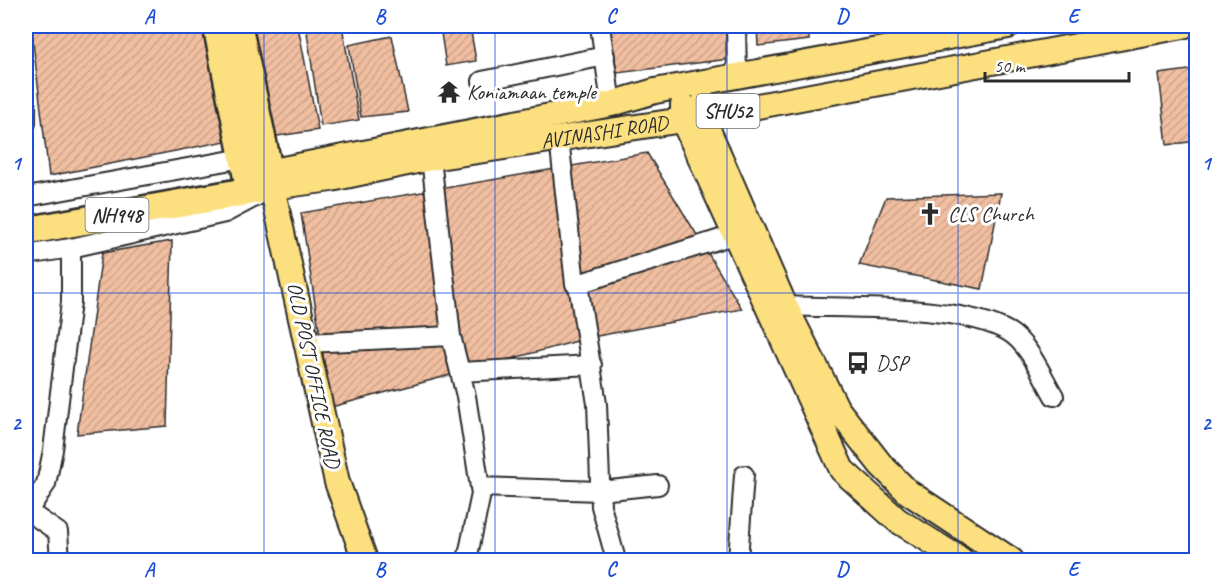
<svg xmlns="http://www.w3.org/2000/svg" width="1222" height="586" viewBox="0 0 1222 586" font-family="Caveat,sans-serif">
	<style>
		.building { fill: url(#building-hatch); stroke: #2b2b2b; stroke-width: 1.5 }
		.lines { fill: none; stroke-linecap: round; stroke-linejoin: round }
		.minor-casing { stroke: #2b2b2b; stroke-width: 22 }
		.major-casing { stroke: #2b2b2b; stroke-width: 28 }
		.highway-casing { stroke: #2b2b2b; stroke-width: 32 }
		.minor { stroke: #fff; stroke-width: 18 }
		.major { stroke: #fce080; stroke-width: 24 }
		.highway { stroke: #fce080; stroke-width: 27 }
		.grid { fill: none; stroke: #1d4ed8; stroke-width: 1.5; stroke-opacity: 0.55 }
		.labels { text-anchor: middle; stroke-width: 6; stroke-linejoin: round; paint-order: stroke }
		.shield { fill: #fff; stroke: #6b6b6b; stroke-width: 1.5 }
		.shield-label { font-size: 20px; font-weight: bold; fill: #2b2b2b }
		.poi-label { font-size: 21px; fill: #2b2b2b; stroke: #fff; text-anchor: start }
		.street-label { font-size: 21px; fill: #2b2b2b; stroke: #fff }
		.neatline { fill: none; stroke: #1d4ed8; stroke-width: 2 }
		.grid-label { font-size: 20px; text-anchor: middle; font-weight: bold; fill: #1d4ed8 }
	</style>
	<defs>
		<pattern id="building-hatch" width="6" height="6" patternUnits="userSpaceOnUse" patternTransform="scale(1.5)"><rect width="6" height="6" fill="#f0bea0"/><path d="M-1 1l2-2M0 6l6-6M5 7l2-2" fill="none" stroke="#cea38a"/></pattern>
	</defs>
	<rect width="100%" height="100%" fill="#fff"/>
	<filter id="ink" filterUnits="userSpaceOnUse"><feTurbulence type="fractalNoise" baseFrequency=".0167" numOctaves="2"/><feDisplacementMap in="SourceGraphic" scale="12" xChannelSelector="R" yChannelSelector="G"/><feConvolveMatrix kernelMatrix="1 2 1 2 8 2 1 2 1" color-interpolation-filters="sRGB"/></filter>
	<g filter="url(#ink)">
		<path class="building" d="M31 26H203L226 141 49 176Z
			M249 26H298L318 130 271 137Z
			M306 26H342L359 120 321 126Z
			M440 26H470L476 61 446 66Z
			M610 26H736L737 58 617 73Z
			M757 26H809V40L758 46Z
			M392 36 408 112 361 117 349 45Z
			M1196 69V141L1167 145 1159 74Z
			M647 153 742 309 592 337 331 407 301 213Z
			M1001 193 982 289 859 265 886 197Z
			M172 241 167 426 77 434 102 253Z"/>
		<g class="lines">
			<g class="minor-casing">
				<path id="minor" d="M600 26 611 104
					M736 26 737 77
					M482 81 605 56
					M26 105V123
					M559 138 575 284
					M431 158 451 336 466 396 481 494 467 560
					M26 197 254 156
					M26 255 71 248 225 213 257 196
					M785 306C843 309 960 303 1009 332 1029 344 1042 376 1054 396
					M307 343 451 336
					M460 372 592 365
					M480 487 600 491 658 485
					M29 512 58 532 60 560
					M26 514 46 484 53 450 71 302V248
					M616 560 601 506 597 404 578 284 733 235
					M738 560 744 475"/>
			</g>
			<g class="major-casing">
				<g id="major">
					<path d="M704 102 702 116 785 306 837 409 881 465 908 492 1011 560"/>
					<path d="M683 105V120L842 470 897 520 961 560"/>
					<path d="M268 172 611 104 655 91 1008 26"/>
					<path id="s1" d="M365 560 337 482 272 187 331 179 431 158 683 120 1183 26"/>
				</g>
			</g>
			<g class="highway-casing">
				<path id="highway" d="M217 26 247 175
					M26 231 272 187 238 26"/>
			</g>
			<use href="#minor" class="minor"/>
			<use href="#major" class="major"/>
			<use href="#highway" class="highway"/>
		</g>
	</g>
	<path class="grid" d="M264 26V560M495 26V560M727 26V560M958 26V560M26 293H1196"/>
	<defs>
		<g id="temple-bare" transform="scale(1.8)"><path d="M0-6L5-2H3V0L6.5 2.5H4V6H1.5V3h-3V6H-4V2.5H-6.5L-3 0V-2H-5Z" fill="#2b2b2b" stroke="#fff" stroke-width="2.5" paint-order="stroke"/></g>
		<g id="church-bare" transform="scale(1.8)"><path d="M-1.2-6h2.4v3.5h3.3v2.4h-3.3V6h-2.4V-.1h-3.3v-2.4h3.3Z" fill="#2b2b2b" stroke="#fff" stroke-width="2.5" paint-order="stroke"/></g>
		<g id="bus-bare" transform="scale(1.8)"><path d="M-5-6H5V4H4V6H2V4H-2V6H-4V4H-5ZM-3.5-4V0h7V-4ZM-3.5 1.2v1.5H-2V1.2ZM2 1.2v1.5H3.5V1.2Z" fill="#2b2b2b" stroke="#fff" stroke-width="2.5" paint-order="stroke"/></g>
	</defs>
	<g fill-rule="evenodd">
		<use href="#temple-bare" x="449" y="92"/>
		<use href="#church-bare" x="930" y="214"/>
		<use href="#bus-bare" x="858" y="363"/>
	</g>
	<g class="labels">
		<g class="shield">
			<rect x="696.5" y="94" width="63" height="34" rx="4.5"/>
			<rect x="85.5" y="198" width="63" height="34" rx="4.5"/>
		</g>
		<g class="shield-label">
			<text x="728" y="118">SHU52</text>
			<text x="117" y="222">NH948</text>
		</g>
		<g class="poi-label">
			<text x="467" y="99">Koniamaan temple</text>
			<text x="948" y="221">CLS Church</text>
			<text x="876" y="370">DSP</text>
		</g>
		<g class="street-label">
			<text dy="7" stroke="none"><textPath href="#s1" startOffset="722">AVINASHI ROAD</textPath></text>
			<text transform="translate(314 375) rotate(78)" y="7">OLD POST OFFICE ROAD</text>
		</g>
	</g>
	<rect width="1222" height="586" fill="none" stroke="#fff" stroke-width="66"/>
	<path d="M985 72v9h144v-9" fill="none" stroke="#2b2b2b" stroke-width="3"/>
	<text x="994" y="72" font-size="18" fill="#2b2b2b" stroke="#ffffff" stroke-width="4.5" paint-order="stroke">50 m</text>
	<rect x="33" y="33" width="1156" height="520" class="neatline"/>
	<g class="grid-label">
		<text x="149" y="23">A</text>
		<text x="380" y="23">B</text>
		<text x="611" y="23">C</text>
		<text x="842" y="23">D</text>
		<text x="1073" y="23">E</text>
		<text x="16" y="170">1</text>
		<text x="1206" y="170">1</text>
		<text x="16" y="430">2</text>
		<text x="1206" y="430">2</text>
		<text x="149" y="576">A</text>
		<text x="380" y="576">B</text>
		<text x="611" y="576">C</text>
		<text x="842" y="576">D</text>
		<text x="1073" y="576">E</text>
	</g>
</svg>
